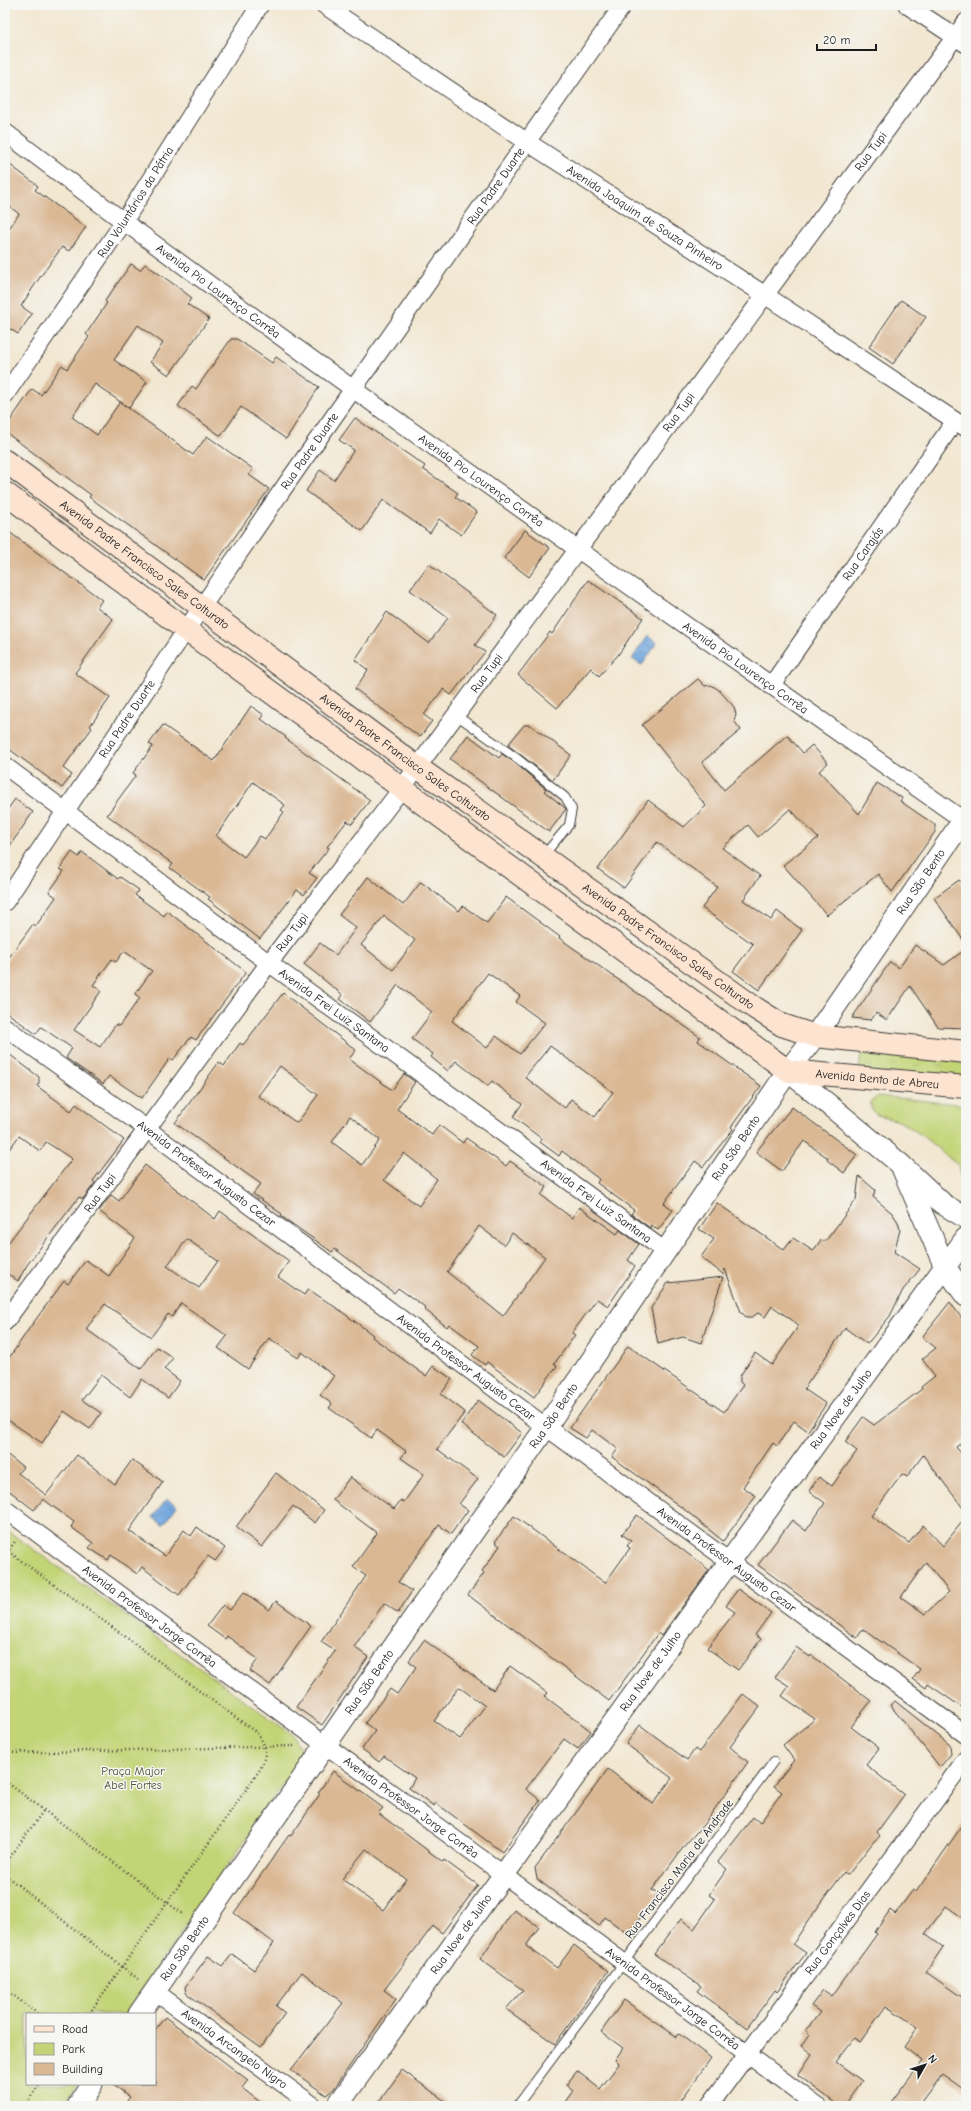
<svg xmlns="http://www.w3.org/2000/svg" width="971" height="2111" viewBox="0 0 971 2111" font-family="'Comic Neue',sans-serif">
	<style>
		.grass { fill: url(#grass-tufts); stroke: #70784a }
		.park { fill: #c3d477; stroke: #70784a }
		.water { fill: url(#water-waves); stroke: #46627e }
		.building { fill: #dab894; fill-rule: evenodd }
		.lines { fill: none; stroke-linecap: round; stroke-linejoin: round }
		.service-casing { stroke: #3c3a37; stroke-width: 10 }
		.minor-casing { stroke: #3c3a37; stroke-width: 19 }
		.tertiary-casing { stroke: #3c3a37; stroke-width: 23 }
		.secondary-casing { stroke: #3c3a37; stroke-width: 24 }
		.path { stroke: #3c3a37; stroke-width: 2.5; stroke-dasharray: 1 3; stroke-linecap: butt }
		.service { stroke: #fff; stroke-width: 8 }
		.minor { stroke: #fff; stroke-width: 17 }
		.tertiary { stroke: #fff; stroke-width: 21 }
		.secondary { stroke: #fde4d1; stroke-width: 22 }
		.labels { text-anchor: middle; stroke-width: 3; stroke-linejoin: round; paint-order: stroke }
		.street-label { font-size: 12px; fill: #1c1c1c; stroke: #f6f6f2 }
		.park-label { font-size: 12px; fill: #4e5337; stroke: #f6f6f2 }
	</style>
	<defs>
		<pattern id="grass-tufts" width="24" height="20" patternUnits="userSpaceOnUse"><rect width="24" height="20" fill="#c3d477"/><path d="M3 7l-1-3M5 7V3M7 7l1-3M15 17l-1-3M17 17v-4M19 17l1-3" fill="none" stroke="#a7b566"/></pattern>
		<pattern id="water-waves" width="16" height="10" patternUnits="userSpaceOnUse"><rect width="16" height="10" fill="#71a7df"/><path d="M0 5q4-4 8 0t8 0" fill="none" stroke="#5c87b4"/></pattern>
	</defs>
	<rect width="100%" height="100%" fill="#f6f6f2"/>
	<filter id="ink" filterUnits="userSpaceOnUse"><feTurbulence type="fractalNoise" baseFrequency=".025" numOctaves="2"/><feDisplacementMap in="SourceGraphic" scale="8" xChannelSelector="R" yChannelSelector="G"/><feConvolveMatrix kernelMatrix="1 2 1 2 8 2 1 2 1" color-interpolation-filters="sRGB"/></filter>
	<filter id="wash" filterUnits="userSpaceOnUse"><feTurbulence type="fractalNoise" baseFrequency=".012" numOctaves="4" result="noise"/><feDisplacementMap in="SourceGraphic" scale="16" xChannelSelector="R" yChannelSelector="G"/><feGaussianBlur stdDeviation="0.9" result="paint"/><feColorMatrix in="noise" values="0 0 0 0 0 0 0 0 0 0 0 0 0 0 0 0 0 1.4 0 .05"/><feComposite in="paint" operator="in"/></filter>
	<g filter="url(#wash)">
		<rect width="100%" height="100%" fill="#f2e7d1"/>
		<path class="grass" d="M861 1053 966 1062V1080L859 1071Z"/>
		<path class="park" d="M878 1096 966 1105V1183L960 1175 958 1165C940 1151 921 1133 901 1122 892 1117 869 1120 871 1102Z
			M5 1529 293 1735 301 1751 297 1762 289 1776 125 2014H27V2084H77L62 2106H5Z"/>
		<path class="water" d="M647 636 657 643 642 665 632 659Z
			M167 1499 177 1506 163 1525 153 1517Z"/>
		<g id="blocks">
			<path class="building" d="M5 161 38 186 35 190 86 227 69 251 62 247 38 280 21 306 32 314 18 334 7 327 5 330V234L19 214 5 203Z
				M131 264 140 270 145 264 175 285 192 298 187 304 209 319 169 375 150 362 163 343 138 325 114 360 147 382 129 408 95 384 72 417 97 435 120 402 193 455 207 436 253 469 249 475 269 489 204 580 89 497 91 495 5 432V428L32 389 41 395 62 365 67 369 89 337 86 334 107 303 105 301Z
				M901 300 926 317 893 364 869 347Z
				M231 339H237L272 363 276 357 319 387 286 439 241 407 221 436 178 406 192 386 196 389Z
				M355 418 425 466 423 469 458 493 455 497 477 512 461 535 439 519 430 533 383 500 362 531 306 491 320 470 334 480 354 450 339 440Z
				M5 529 102 600 97 607 113 619 75 673 110 698 90 726 92 728 63 768 72 775 62 788 5 746Z
				M525 530 550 548 529 577 504 558Z
				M429 564 497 615 475 645 485 652 451 695 443 689 424 715 432 721 420 737 355 689 368 670 355 660 387 612 429 643 448 618 410 590Z
				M588 580 643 618 618 655 599 676 591 668 557 708 518 675 550 632 552 634Z
				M698 679 705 686 711 685 719 690 734 707 736 715 734 721 741 730 702 762 724 790 787 735 803 753 812 745 828 763 819 771 859 814 877 783 902 798 900 801 935 825V832L892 892 878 874 827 915 783 865 818 838 790 809 758 837 748 825 722 848 760 876 743 900 771 920 777 911 802 930 759 990 733 971 753 944 702 908 717 887 657 842 624 888 598 869 648 800 684 827 706 806 642 725Z
				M251 706 264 715 261 719 286 737 285 738 370 800 352 824 347 821 327 847 329 848 309 873 317 878 304 895 297 890 260 939 208 899 210 897 170 868 173 864 107 815 136 775 133 773 153 746 149 744 163 725 214 761ZM253 782 285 805 281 810 284 812 265 839 260 836 244 857 216 836Z
				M524 725H530L571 755 553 780 508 745Z
				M468 735 499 758 502 754 515 763 546 789 544 791 564 807 566 809 549 832 450 759Z
				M15 799 33 812 5 853V813Z
				M72 852 79 857 82 852 118 879 120 877 139 890 135 895 164 916 167 911 246 972 196 1040 191 1037 173 1060 170 1058 142 1098 109 1076 103 1084 66 1058 72 1048 41 1027 36 1034 5 1011V963L33 924 36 926 56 897 49 892 64 871 60 869ZM124 951 152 971 135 994 140 998 119 1026 116 1024 100 1047 74 1030 101 991 93 985 112 959 116 962Z
				M368 877 403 905 421 882 459 911 463 906 487 923 506 897 560 937 559 938 700 1037 698 1041 761 1086 731 1127 733 1129 703 1167 695 1161 664 1203 673 1210 658 1230 651 1225 650 1228 631 1214 634 1210 597 1183 599 1179 562 1151 559 1156 540 1142 542 1139 513 1117 522 1104 492 1081 488 1086 456 1061 448 1071 431 1057 433 1054 412 1039 432 1012 398 985 370 1022 340 999 343 995 304 964 320 943 336 955 356 928 339 915ZM384 916 415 940 393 970 361 945ZM488 973 520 996 516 1002 545 1023 520 1054 496 1036 487 1048 452 1021ZM550 1046 613 1092 595 1117 571 1099 565 1108 525 1077Z
				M959 880 966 890V944L934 898Z
				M915 945 944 965 966 949V1028L938 1027 910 986 887 1020 876 1013 871 1020 852 1018 890 962 899 968Z
				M283 993 356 1050 349 1059 392 1090 404 1074 415 1082 397 1109 432 1135 439 1125 463 1143 466 1138 506 1166 510 1161 547 1187 541 1195 572 1218 579 1207 617 1234 620 1230 639 1244 628 1260 635 1266 617 1293 608 1306 597 1299 572 1333 575 1335 554 1364 557 1366 534 1397 487 1362 485 1365 472 1355 479 1346 449 1324 447 1327 424 1309 425 1307 398 1288 394 1293 335 1249 332 1252 281 1216 282 1214 253 1194 261 1184 175 1123 219 1062 224 1066 240 1043 243 1045ZM280 1066 318 1095 297 1123 258 1096ZM350 1116 380 1140 362 1165 332 1142ZM404 1153 437 1179 419 1206 384 1180ZM479 1226 504 1245 512 1233 545 1257 503 1316 447 1272Z
				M5 1051 39 1077V1083L37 1086 71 1111 76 1104 124 1140 93 1181 95 1183 83 1199 79 1197 27 1265 18 1281 5 1272V1247L72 1159 46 1142 40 1151 19 1136 5 1155Z
				M792 1107 857 1155 844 1173 827 1160 828 1158 804 1141 782 1171 756 1152Z
				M145 1165 215 1219 220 1211 289 1261 278 1277 304 1295 308 1289 338 1309 373 1335 372 1337 426 1376 433 1366 452 1379 441 1394 465 1412 437 1449 478 1479 459 1504 468 1510 451 1534 439 1525 398 1582 412 1591 398 1613 384 1603 354 1647 368 1657 322 1725 296 1707 335 1651 321 1642 366 1576 353 1567 377 1533 333 1500 350 1477 394 1509 401 1500 404 1502 424 1474 401 1458 406 1451 377 1430 371 1438 329 1408 332 1404 320 1395 334 1376 302 1352 298 1358 269 1338 248 1369 218 1348 227 1336 181 1303 172 1317 168 1314 151 1337 105 1304 86 1329 141 1369 157 1347 173 1358 164 1369 180 1381 168 1398 142 1379 130 1397 101 1375 82 1400 101 1413 90 1429 64 1411 42 1443 5 1418V1364L31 1326 64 1281 68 1284 86 1260 109 1276 135 1238 99 1211 111 1195 119 1201ZM187 1239 218 1261 199 1288 167 1266Z
				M859 1176 875 1190 873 1197 892 1213 898 1222 900 1230 894 1252 920 1269 903 1290 890 1316 867 1344 845 1328 804 1389 826 1404 808 1431 794 1421 777 1446 773 1443 743 1487 756 1496 723 1541 685 1510 612 1457 618 1449 592 1430 586 1438 570 1428 628 1346 724 1412 743 1385 740 1382V1376L755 1353 772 1365 799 1325 772 1306 765 1317 758 1313 752 1317H746L741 1312 725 1269 724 1275 701 1257 714 1239 699 1229 717 1203 784 1250 793 1238 813 1251 821 1240 825 1242 856 1200Z
				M723 1277 701 1343 683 1337 658 1344 651 1308 668 1283Z
				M950 1302 966 1324V1439L956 1447 966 1459V1512L923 1455 907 1477 902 1474 871 1516 909 1543 923 1525 943 1546 966 1517V1710L928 1684 926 1688 913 1679 920 1669 863 1629 857 1638 758 1565 792 1520 806 1531 825 1503 809 1491 819 1477 832 1486 857 1451 845 1442 863 1417 874 1425 922 1389 921 1387 935 1376 922 1359 936 1348 922 1337ZM926 1562 949 1592 925 1614 901 1597Z
				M478 1400 522 1433 504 1457 461 1424Z
				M5 1453 23 1467 18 1473 46 1495 77 1455 115 1484 132 1460 163 1482 129 1531 165 1556 184 1530 191 1536 197 1527 225 1548 215 1561 208 1556 179 1595 142 1567 137 1574 111 1555 108 1560 89 1548 93 1543 71 1527 74 1522 43 1499 34 1510 7 1489 5 1492Z
				M276 1473 324 1510 315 1523 293 1506 262 1547 236 1527Z
				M637 1515 709 1570 661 1636 658 1633 609 1701 468 1595 484 1573 482 1571 500 1546 495 1542 514 1516 605 1583 630 1548 627 1546 631 1541 622 1534Z
				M738 1589 771 1613 755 1635 761 1639 738 1670 707 1648 735 1612 726 1606Z
				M244 1592 269 1610 276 1601 311 1626 270 1685 250 1671 258 1659 227 1636 225 1639 207 1626 223 1605 230 1610Z
				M424 1640 493 1690 510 1666 547 1693 544 1696 591 1731 578 1749 564 1739 526 1789 540 1800 502 1852 436 1803 434 1806 409 1788 415 1778 384 1756 379 1762 362 1749 375 1731 365 1723 390 1689 397 1694 416 1667 409 1661ZM459 1687 485 1706 460 1739 434 1721Z
				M796 1647 810 1657 811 1655 871 1701 851 1727 879 1748 866 1765 904 1795 877 1832 880 1836 874 1841 848 1875 844 1872 808 1921 793 1944 806 1953 777 1992 775 1990 747 2028 697 1991 701 1986 654 1954 681 1919 694 1929 715 1899 709 1895 727 1869 718 1862 753 1817 760 1823 782 1792 774 1786 794 1760 783 1745 815 1719 782 1696 789 1686 775 1677Z
				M743 1694 760 1707 730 1747 748 1762 704 1824 685 1845 652 1890 658 1894 628 1934 605 1917 599 1926 537 1879 535 1868 608 1769 653 1804 672 1778 626 1744 640 1725 687 1760 695 1749 699 1752Z
				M895 1701 950 1745 951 1754 940 1767 890 1705Z
				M333 1771 383 1808 378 1813 443 1862 444 1860 478 1885 442 1933 433 1926 384 1990 396 1999 333 2090 326 2095 291 2070 343 2003 302 1972 276 2006 285 2013 261 2047 186 1993 185 1987 208 1956 223 1966 232 1954 254 1970 274 1943 234 1913 289 1835 291 1836 320 1794 318 1793ZM366 1849 406 1879 383 1910 342 1879Z
				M966 1820V1920L946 1906 925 1934 943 1947 926 1972 966 2000V2092L942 2075 919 2106H888L922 2061 904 2047 918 2027 886 2006 860 2042 854 2038 836 2062 862 2081 844 2106H839L798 2075 812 2054 801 2046 809 2034 806 2031 820 2012 811 2006 823 1990 832 1996 877 1934 875 1932 890 1910 895 1914 913 1890 916 1892Z
				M514 1910 539 1927 526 1946 557 1968 574 1945 608 1971 555 2044 506 2009 523 1990 480 1959Z
				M624 2000 677 2037 679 2034 711 2058 677 2106H562L573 2091 566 2085 577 2071 600 2089 619 2064 615 2060 623 2048 601 2032Z
				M165 2017 248 2080 242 2088 265 2106H123L130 2097 113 2084H155V2030Z
				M402 2070 452 2106H376Z"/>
		</g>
	</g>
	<g filter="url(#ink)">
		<use href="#blocks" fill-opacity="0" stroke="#3c3a37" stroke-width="1"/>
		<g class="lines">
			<g class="service-casing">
				<path id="service" d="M456 715 518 759 565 797 572 809 569 825 543 856
					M517 2106 774 1761"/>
			</g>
			<g class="minor-casing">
				<g id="minor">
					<path id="s1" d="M324 5 527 142 765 295 966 428"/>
					<path d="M907 5 966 44"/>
					<path id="s2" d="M5 132C137 233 271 330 406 427 591 559 776 690 963 820"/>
					<path id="s3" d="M5 395 123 223 260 5"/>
					<path id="s4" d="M771 686 955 421"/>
					<path id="s5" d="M5 766 269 963 665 1251"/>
					<path id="s6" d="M5 902 186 630 285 486 623 5"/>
					<path id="s7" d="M5 1027 147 1129 546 1427 966 1735"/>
					<path id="s8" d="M5 1322 269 963 402 788 966 22"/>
					<path id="s9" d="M5 1509C274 1711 549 1904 817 2106"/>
					<path id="s10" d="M154 1991 314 2106"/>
					<path id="s11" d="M709 2106 966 1759"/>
				</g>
			</g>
			<g class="tertiary-casing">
				<g id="tertiary">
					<path d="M788 1071 899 1163 943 1204 966 1218"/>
					<path d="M903 1170 945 1267 966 1296"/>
					<path id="s12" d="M139 2014 546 1427 788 1071 815 1036 966 816"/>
					<path d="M78 2106 92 2084"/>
					<path id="s13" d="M337 2106 730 1561 966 1238"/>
				</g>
			</g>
			<g class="secondary-casing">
				<g id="secondary">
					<path id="s14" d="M5 461 417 767 755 1008 782 1025 815 1036 966 1052"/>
					<path id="s15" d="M5 493 186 630 788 1071 966 1087"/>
				</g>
			</g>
			<path class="path" d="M5 1549 257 1733C267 1747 267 1752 261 1768L89 2014
				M5 1556 16 1540
				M5 1753 294 1746
				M5 1781 184 1915
				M5 1864 44 1810
				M5 1875 138 1979
				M5 1989 38 2014
				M24 2106 40 2084"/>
			<use href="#service" class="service"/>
			<use href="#minor" class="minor"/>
			<use href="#tertiary" class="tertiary"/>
			<use href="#secondary" class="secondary"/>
		</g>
	</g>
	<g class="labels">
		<g class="street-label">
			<text dy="4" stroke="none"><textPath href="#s8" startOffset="1456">Rua Tupi</textPath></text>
			<text dy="4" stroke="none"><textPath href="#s6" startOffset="868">Rua Padre Duarte</textPath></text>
			<text dy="4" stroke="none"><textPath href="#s3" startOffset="233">Rua Voluntários da Pátria</textPath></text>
			<text dy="4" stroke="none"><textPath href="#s1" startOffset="385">Avenida Joaquim de Souza Pinheiro</textPath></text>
			<text dy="4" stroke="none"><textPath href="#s2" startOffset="266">Avenida Pio Lourenço Corrêa</textPath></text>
			<text dy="4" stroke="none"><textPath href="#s8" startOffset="1132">Rua Tupi</textPath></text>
			<text dy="4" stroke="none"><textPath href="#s6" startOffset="544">Rua Padre Duarte</textPath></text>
			<text dy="4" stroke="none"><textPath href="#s2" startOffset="590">Avenida Pio Lourenço Corrêa</textPath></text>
			<text dy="4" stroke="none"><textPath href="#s4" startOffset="161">Rua Carajás</textPath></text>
			<text dy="4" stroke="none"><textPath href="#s14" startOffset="174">Avenida Padre Francisco Sales Colturato</textPath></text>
			<text dy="4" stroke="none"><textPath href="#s2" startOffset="914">Avenida Pio Lourenço Corrêa</textPath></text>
			<text dy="4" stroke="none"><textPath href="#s8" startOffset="808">Rua Tupi</textPath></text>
			<text dy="4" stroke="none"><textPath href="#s6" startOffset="220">Rua Padre Duarte</textPath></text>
			<text dy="4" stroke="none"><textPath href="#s14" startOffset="498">Avenida Padre Francisco Sales Colturato</textPath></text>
			<text dy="4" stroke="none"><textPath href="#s12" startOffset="1376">Rua São Bento</textPath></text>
			<text dy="4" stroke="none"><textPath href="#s8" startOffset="484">Rua Tupi</textPath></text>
			<text dy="4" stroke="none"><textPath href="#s14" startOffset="822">Avenida Padre Francisco Sales Colturato</textPath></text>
			<text dy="4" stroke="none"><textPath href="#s5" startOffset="410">Avenida Frei Luiz Santana</textPath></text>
			<text dy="4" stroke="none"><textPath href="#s15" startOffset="1063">Avenida Bento de Abreu</textPath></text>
			<text dy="4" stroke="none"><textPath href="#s12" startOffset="1052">Rua São Bento</textPath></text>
			<text dy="4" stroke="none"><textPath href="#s7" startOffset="249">Avenida Professor Augusto Cezar</textPath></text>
			<text dy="4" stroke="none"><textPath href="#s8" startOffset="160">Rua Tupi</textPath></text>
			<text dy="4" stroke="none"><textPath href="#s5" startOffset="734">Avenida Frei Luiz Santana</textPath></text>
			<text dy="4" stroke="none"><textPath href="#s7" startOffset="573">Avenida Professor Augusto Cezar</textPath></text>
			<text dy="4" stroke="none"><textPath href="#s13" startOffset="860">Rua Nove de Julho</textPath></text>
			<text dy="4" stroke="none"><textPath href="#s12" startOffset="728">Rua São Bento</textPath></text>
			<text dy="4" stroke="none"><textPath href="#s7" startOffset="897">Avenida Professor Augusto Cezar</textPath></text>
			<text dy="4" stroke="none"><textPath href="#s9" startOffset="180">Avenida Professor Jorge Corrêa</textPath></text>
			<text dy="4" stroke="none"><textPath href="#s13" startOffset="536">Rua Nove de Julho</textPath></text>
			<text dy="4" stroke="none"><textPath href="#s12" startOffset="404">Rua São Bento</textPath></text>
			<text dy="4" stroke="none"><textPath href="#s9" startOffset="504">Avenida Professor Jorge Corrêa</textPath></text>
			<text transform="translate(679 1869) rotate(-53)" y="4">Rua Francisco Maria de Andrade</text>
			<text dy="4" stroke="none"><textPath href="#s11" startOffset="216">Rua Gonçalves Dias</textPath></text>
			<text dy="4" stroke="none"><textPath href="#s13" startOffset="212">Rua Nove de Julho</textPath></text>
			<text dy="4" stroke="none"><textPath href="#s12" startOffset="80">Rua São Bento</textPath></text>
			<text dy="4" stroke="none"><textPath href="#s9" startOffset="828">Avenida Professor Jorge Corrêa</textPath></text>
			<text dy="4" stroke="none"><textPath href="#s10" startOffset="99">Avenida Arcangelo Nigro</textPath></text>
		</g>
		<g class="park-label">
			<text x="133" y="1775">Praça Major<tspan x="133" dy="14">Abel Fortes</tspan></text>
		</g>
	</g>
	<rect width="971" height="2111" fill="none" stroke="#f6f6f2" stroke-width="20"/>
	<rect x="26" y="2013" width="130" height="72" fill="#f6f6f2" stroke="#9f9f9c"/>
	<rect x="34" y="2026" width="20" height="6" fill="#fde4d1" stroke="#9f9f9c"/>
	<text x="62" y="2033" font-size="12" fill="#1c1c1c">Road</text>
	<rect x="34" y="2043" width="20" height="12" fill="#c3d477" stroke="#9f9f9c"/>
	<text x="62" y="2053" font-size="12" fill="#1c1c1c">Park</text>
	<rect x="34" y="2063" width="20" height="12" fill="#dab894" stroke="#9f9f9c"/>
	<text x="62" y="2073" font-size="12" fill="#1c1c1c">Building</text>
	<g transform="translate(925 2065) rotate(51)" stroke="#f6f6f2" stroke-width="3" paint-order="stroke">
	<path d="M0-3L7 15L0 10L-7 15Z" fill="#1c1c1c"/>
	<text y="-6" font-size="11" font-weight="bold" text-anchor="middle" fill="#1c1c1c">N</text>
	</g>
	<path d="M817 44v6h59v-6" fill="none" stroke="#1c1c1c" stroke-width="2"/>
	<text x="823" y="44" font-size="12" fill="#1c1c1c" stroke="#f6f6f2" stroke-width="3" paint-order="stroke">20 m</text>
</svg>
